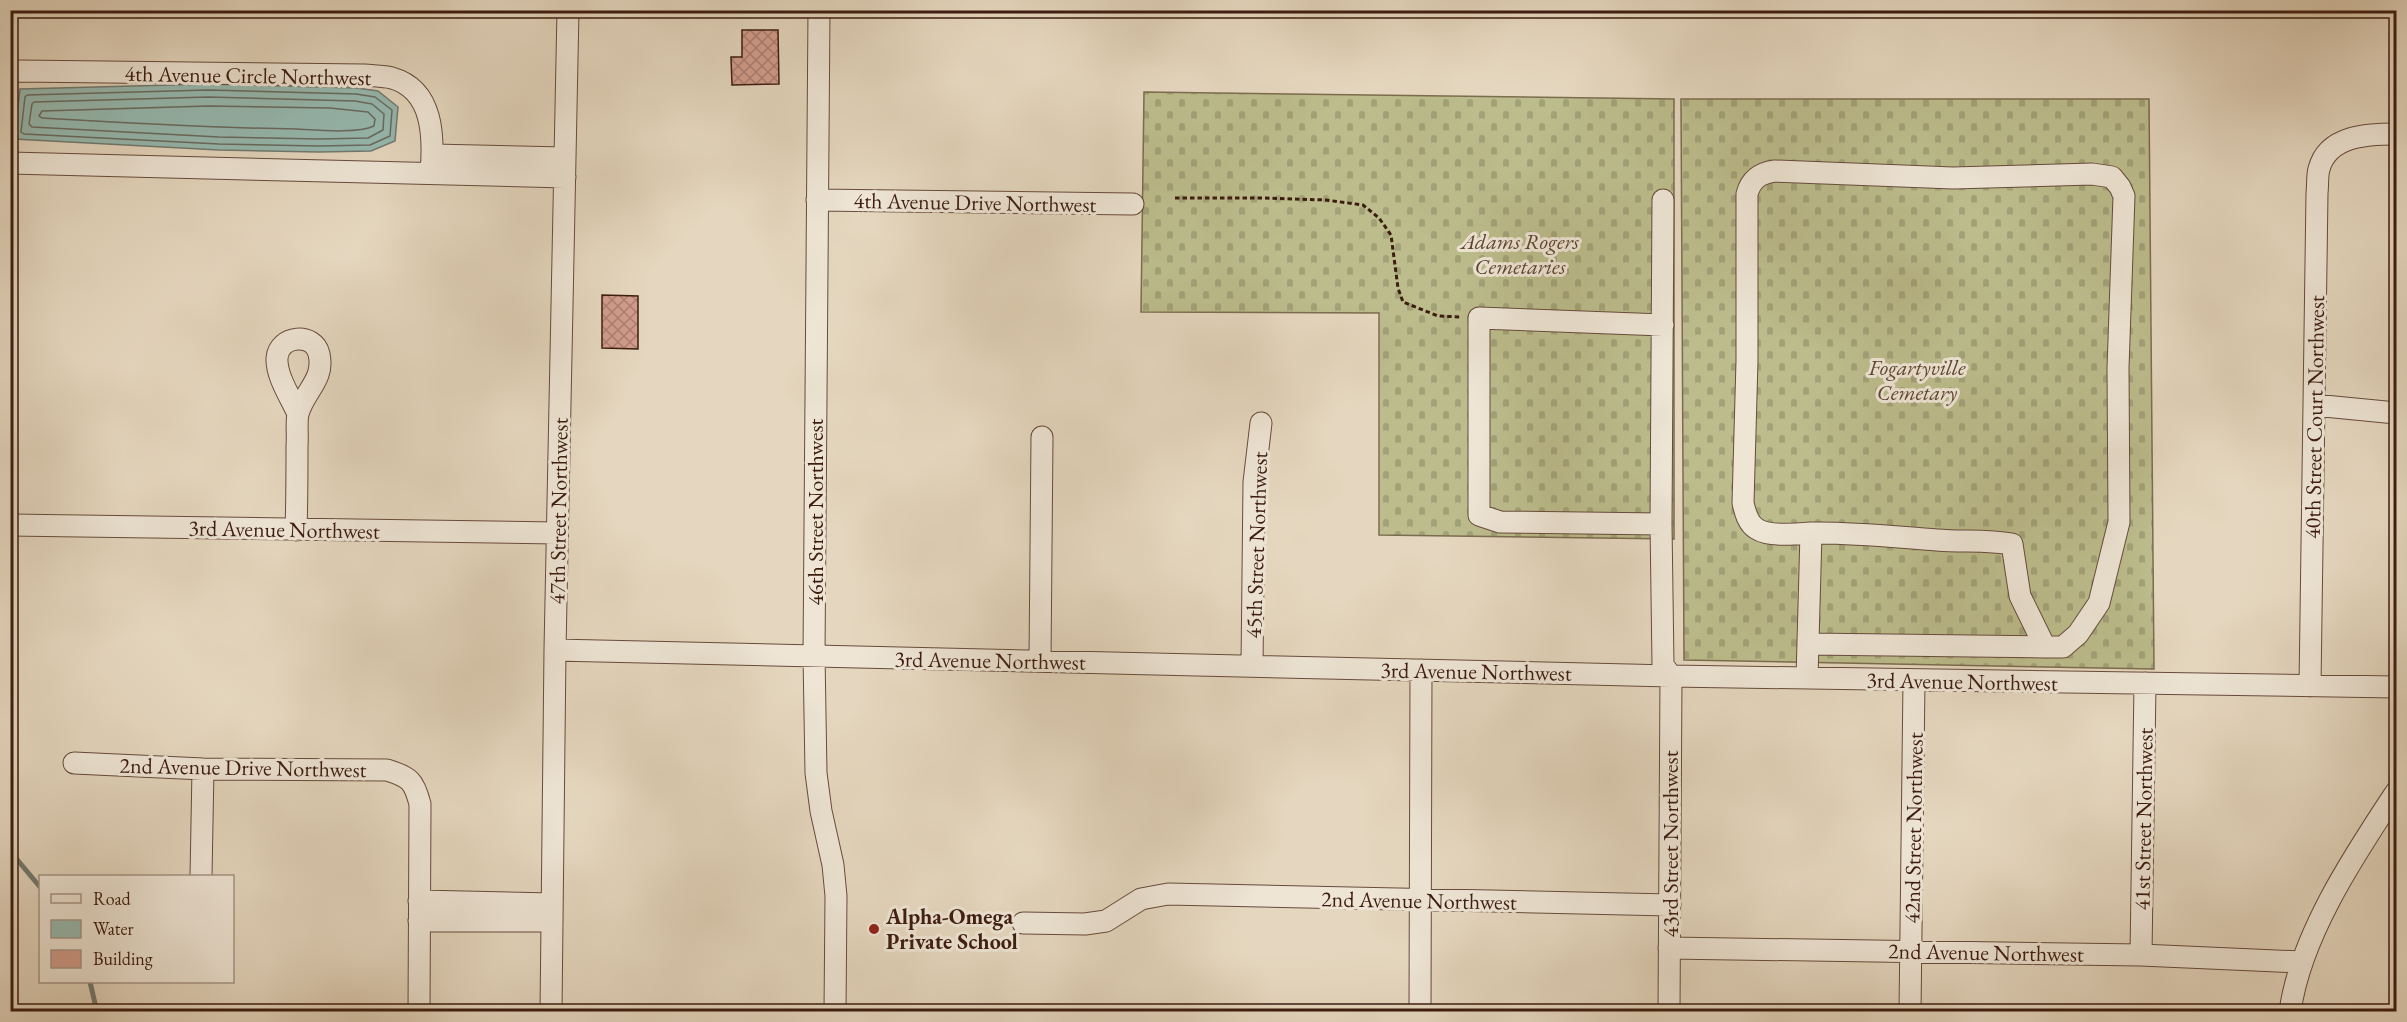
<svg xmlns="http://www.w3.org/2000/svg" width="2407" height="1022" viewBox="0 0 2407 1022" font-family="'EB Garamond',serif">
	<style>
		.cemetery { fill: url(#cemetery-stones); stroke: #7c6c4e; stroke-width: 1.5 }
		.water { fill: #96bab1; stroke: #727b71; stroke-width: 1.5 }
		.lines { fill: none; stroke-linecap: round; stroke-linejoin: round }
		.shore { stroke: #6a6b60; stroke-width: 1.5 }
		.stream { stroke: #727b71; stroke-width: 5 }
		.building { fill: url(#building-cross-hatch); stroke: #3d1c10; stroke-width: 1.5 }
		.minor-casing { stroke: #674b3c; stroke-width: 23 }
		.path { stroke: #3d1c10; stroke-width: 3; stroke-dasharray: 4.5 3; stroke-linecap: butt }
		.minor { stroke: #eee5d5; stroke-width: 21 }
		.poi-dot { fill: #8f2418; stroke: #eee5d5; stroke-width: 2 }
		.labels { text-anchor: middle; stroke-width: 6; stroke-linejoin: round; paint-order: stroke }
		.street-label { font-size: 22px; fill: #3d1c10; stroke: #eee5d5 }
		.park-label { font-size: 22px; font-style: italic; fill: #5d442f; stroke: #eee5d5 }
		.poi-label { font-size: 22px; font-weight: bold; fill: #3d1c10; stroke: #eee5d5; text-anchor: start }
	</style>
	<defs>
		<pattern id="cemetery-stones" width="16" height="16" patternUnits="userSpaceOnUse" patternTransform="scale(1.5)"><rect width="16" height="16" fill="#bcbc8c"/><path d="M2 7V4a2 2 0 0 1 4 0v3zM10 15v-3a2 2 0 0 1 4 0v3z" fill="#a2a178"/></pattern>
		<pattern id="building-cross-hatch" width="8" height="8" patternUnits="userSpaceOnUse" patternTransform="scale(1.5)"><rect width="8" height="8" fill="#d29d8d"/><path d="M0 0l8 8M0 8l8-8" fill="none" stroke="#ac7f72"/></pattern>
	</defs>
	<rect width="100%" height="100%" fill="#e5d7bf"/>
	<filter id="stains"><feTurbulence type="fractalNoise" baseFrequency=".00333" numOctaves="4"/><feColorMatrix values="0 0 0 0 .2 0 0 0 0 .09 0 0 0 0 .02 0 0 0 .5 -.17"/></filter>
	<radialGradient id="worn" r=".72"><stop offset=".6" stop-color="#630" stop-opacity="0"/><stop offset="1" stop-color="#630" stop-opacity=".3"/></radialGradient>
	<path class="cemetery" d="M1144 92 1674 99V539L1379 535V313L1141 312Z
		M1681 99H2149L2154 669 1684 660Z"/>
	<path class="water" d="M208 84 357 88 378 91 398 107 395 141 371 151 319 152 219 150 14 139 20 89Z"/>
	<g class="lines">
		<path class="shore" d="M208 90 356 94 375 97 392 110 390 136 370 145 319 146 219 144 24 134 21 132 25 97 27 95Z
			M208 97 355 101 372 104 384 114 383 130 368 138 319 139 219 137 32 127 29 124 32 104 34 102Z
			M208 106 330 108 368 112 375 119 374 126C357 134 316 130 296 129 211 128 127 123 42 118L39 116 42 111Z"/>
		<path class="stream" d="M10 851 40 887
			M90 982 97 1012"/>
	</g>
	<path class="building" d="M742 30H778L779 84 732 85 731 57H742Z
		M602 295 638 296V349L602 348Z"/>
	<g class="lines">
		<g class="minor-casing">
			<path id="minor" d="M819 10 814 655 816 773 821 811 833 865 836 896 835 1012
				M10 73 20 71 364 75C373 76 384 76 392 78 434 90 434 138 431 173
				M433 155 565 158
				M10 163 565 177
				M817 200 1133 204
				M1663 200 1661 524 1663 665 1671 676
				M2314 405 2396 413
				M1661 524 1500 522 1479 515V318L1663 325
				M10 525 557 533
				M296 530C297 502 297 474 297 446 298 436 296 423 298 414 304 391 325 380 319 354 314 332 279 335 277 358 276 376 291 398 298 414
				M1808 644 2045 647
				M555 650 1671 676 2396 687
				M1040 661 1042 437
				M1252 666 1254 482 1261 423
				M1807 678 1811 533C1797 534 1769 537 1757 529 1748 524 1745 512 1743 503L1747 361V194C1751 179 1760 173 1775 171L1953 178 2092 174 2112 177 2120 187 2124 196 2118 368 2119 522 2099 603 2078 634 2063 647H2045L2020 596 2012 544C1987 540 1963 542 1937 540 1895 537 1853 532 1811 533
				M2310 686 2317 193C2318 185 2317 176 2319 169 2328 135 2368 134 2396 134
				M74 763 203 769 387 770C410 777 414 781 420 804L419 1012
				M201 876 203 769
				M419 901 552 904
				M419 921H551
				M1023 923 1085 924 1106 921 1141 899 1168 894 1670 905
				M1669 948 2141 955 2302 962
				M2141 955 2145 683
				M551 1012 555 650 568 10
				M1420 1012 1421 670
				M1669 1012 1671 676
				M1910 1012 1914 680
				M2290 1012C2300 936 2355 854 2396 792"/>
		</g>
		<path class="path" d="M1175 198H1263L1326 200 1363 205 1379 218 1391 235 1398 288 1403 302 1438 316 1460 317"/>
		<use href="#minor" class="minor"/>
	</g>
	<circle class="poi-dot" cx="874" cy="929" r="6"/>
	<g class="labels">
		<g class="street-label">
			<text transform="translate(248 75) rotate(1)" y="8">4th Avenue Circle Northwest</text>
			<text transform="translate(975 202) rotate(1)" y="8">4th Avenue Drive Northwest</text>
			<text transform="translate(2314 417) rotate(-89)" y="8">40th Street Court Northwest</text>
			<text transform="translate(558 511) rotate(-89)" y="8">47th Street Northwest</text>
			<text transform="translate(815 512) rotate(-90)" y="8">46th Street Northwest</text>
			<text transform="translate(284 529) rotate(1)" y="8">3rd Avenue Northwest</text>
			<text transform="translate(1256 545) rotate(-88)" y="8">45th Street Northwest</text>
			<text transform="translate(990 660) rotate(1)" y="8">3rd Avenue Northwest</text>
			<text transform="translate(1476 671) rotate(1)" y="8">3rd Avenue Northwest</text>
			<text transform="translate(1962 681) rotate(1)" y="8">3rd Avenue Northwest</text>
			<text transform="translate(243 767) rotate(1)" y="8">2nd Avenue Drive Northwest</text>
			<text transform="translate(2143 819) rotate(-89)" y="8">41st Street Northwest</text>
			<text transform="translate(1913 828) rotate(-89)" y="8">42nd Street Northwest</text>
			<text transform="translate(1670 844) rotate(-90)" y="8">43rd Street Northwest</text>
			<text transform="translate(1419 900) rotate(1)" y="8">2nd Avenue Northwest</text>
			<text transform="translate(1986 952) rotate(1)" y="8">2nd Avenue Northwest</text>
		</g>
		<g class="park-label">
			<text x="1520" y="249">Adams Rogers<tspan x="1520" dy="25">Cemetaries</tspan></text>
			<text x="1917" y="375">Fogartyville<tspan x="1917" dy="25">Cemetary</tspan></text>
		</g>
		<g class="poi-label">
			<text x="886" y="924">Alpha-Omega<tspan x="886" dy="25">Private School</tspan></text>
		</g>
	</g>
	<rect width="2407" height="1022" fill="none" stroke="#e5d7bf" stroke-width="36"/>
	<rect x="12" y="12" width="2383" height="998" fill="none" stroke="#3d1c10" stroke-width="3"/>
	<rect x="18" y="18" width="2371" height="986" fill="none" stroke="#3d1c10" stroke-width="1.5"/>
	<rect x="39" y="875" width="195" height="108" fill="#eee5d5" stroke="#a79586" stroke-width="1.5"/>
	<rect x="51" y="894" width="30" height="9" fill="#eee5d5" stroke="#a79586" stroke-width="1.5"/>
	<text x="93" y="905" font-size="18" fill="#3d1c10">Road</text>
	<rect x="51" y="920" width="30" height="18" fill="#96bab1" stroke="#a79586" stroke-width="1.5"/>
	<text x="93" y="935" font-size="18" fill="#3d1c10">Water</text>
	<rect x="51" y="950" width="30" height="18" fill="#d29d8d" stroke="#a79586" stroke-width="1.5"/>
	<text x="93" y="965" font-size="18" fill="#3d1c10">Building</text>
	<rect width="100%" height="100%" filter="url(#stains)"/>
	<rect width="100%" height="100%" fill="url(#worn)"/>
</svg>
